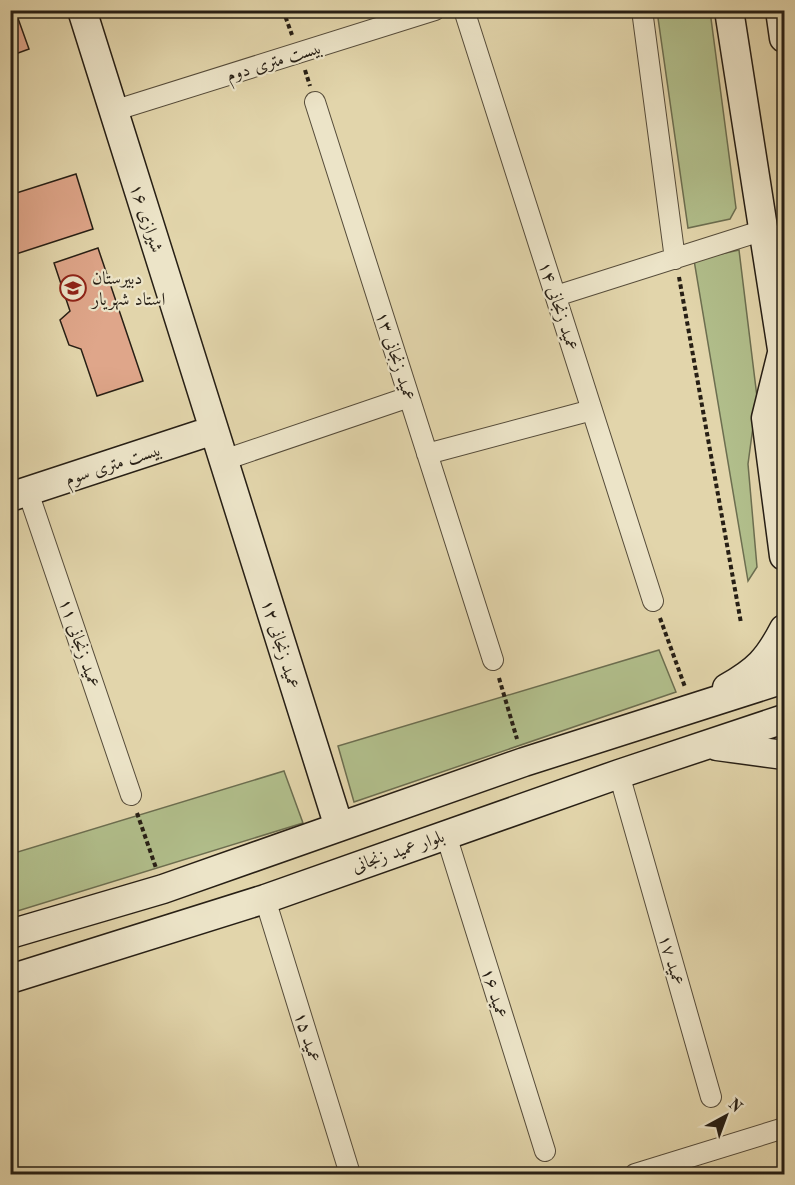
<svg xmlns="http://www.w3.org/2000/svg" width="795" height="1185" viewBox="0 0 795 1185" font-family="'Old Standard TT',Amiri,serif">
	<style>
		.green { fill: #b1be8b; stroke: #6c6e50; stroke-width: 1.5 }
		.building { fill: #dfa68a; stroke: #271f15; stroke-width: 1.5 }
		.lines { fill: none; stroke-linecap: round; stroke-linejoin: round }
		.street-casing { stroke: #564c3a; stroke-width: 22 }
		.secondary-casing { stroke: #271f15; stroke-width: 31 }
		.path { stroke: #271f15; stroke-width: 4; stroke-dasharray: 4.5 3; stroke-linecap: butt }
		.street { stroke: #ece4c8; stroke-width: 20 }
		.secondary { stroke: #ece4c8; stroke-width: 28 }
		.labels { text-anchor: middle; stroke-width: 4.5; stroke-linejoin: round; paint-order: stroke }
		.street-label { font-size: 18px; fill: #271f15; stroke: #ece4c8 }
		.poi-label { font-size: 18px; fill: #271f15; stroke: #ece4c8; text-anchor: start }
	</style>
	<rect width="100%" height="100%" fill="#e2d5ab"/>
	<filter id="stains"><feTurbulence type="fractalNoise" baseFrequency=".00333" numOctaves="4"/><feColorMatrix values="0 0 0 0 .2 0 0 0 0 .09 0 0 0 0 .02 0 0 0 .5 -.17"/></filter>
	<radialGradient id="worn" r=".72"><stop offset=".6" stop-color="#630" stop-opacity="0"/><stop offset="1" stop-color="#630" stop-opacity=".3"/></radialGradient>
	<path class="green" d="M657 11H710L736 208 730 219 688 228Z
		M739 250 757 397 748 464 757 567 748 581 694 260Z
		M659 650 676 692 354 802 338 746Z
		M284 771 303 823 11 913V854Z"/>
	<path class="building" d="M10 10H15L29 49 10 56Z
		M76 174 93 229 10 256V195Z
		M98 248 143 381 97 396 81 349 69 345 60 320 70 311 54 263Z"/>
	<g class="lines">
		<g class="street-casing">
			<path id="street" d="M464 10 653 601
				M642 10 675 259
				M315 102 493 660
				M113 111 435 10
				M556 296 764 230
				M427 454 592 410
				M224 460 409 397
				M28 492 131 795
				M619 774 711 1097
				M446 835 545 1151
				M265 899 350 1174
				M635 1174 784 1128"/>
		</g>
		<g class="secondary-casing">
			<path id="secondary" d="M82 10 339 827
				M729 10 784 362
				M780 10 784 38
				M783 349 766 418 784 556
				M10 497 214 430
				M727 688C757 671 768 660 784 629
				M717 746 784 755
				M10 934 163 889 524 762 784 679
				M10 979 265 899 619 774 784 719"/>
		</g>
		<path class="path" d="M283 10 292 35
			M305 70 310 86
			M679 277 741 623
			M660 618 685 687
			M499 678 517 739
			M137 813 156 868"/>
		<use href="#street" class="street"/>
		<use href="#secondary" class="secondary"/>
	</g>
	<defs>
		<g id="school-ring" transform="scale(1.35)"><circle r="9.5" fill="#ece4c8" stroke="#8f2418" stroke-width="1.5"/><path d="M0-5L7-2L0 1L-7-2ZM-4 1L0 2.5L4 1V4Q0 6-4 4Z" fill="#8f2418"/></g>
	</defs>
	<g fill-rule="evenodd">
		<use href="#school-ring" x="73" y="288"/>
	</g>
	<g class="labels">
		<g class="street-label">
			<text transform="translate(274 61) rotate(-17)" y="6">بیست متری دوم</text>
			<text transform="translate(147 218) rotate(72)" y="6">شیرازی ۱۶</text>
			<text transform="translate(559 306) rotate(72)" y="6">عمید زنجانی ۱۴</text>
			<text transform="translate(396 356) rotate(72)" y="6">عمید زنجانی ۱۳</text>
			<text transform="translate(113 464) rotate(-18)" y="6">بیست متری سوم</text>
			<text transform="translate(80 643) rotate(71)" y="6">عمید زنجانی ۱۱</text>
			<text transform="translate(281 644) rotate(73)" y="6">عمید زنجانی ۱۲</text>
			<text transform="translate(398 851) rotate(-19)" y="6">بلوار عمید زنجانی</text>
			<text transform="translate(672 960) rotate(74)" y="6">عمید ۱۷</text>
			<text transform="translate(495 993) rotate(73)" y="6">عمید ۱۶</text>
			<text transform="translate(308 1037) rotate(73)" y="6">عمید ۱۵</text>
		</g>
		<g class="poi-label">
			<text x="92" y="284">دبیرستان<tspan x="92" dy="21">استاد شهریار</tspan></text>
		</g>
	</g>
	<rect width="795" height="1185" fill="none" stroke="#e2d5ab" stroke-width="36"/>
	<rect x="12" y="12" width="771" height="1161" fill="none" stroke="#271f15" stroke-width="3"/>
	<rect x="18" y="18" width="759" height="1149" fill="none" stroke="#271f15" stroke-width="1.5"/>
	<g transform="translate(726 1116) rotate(41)" stroke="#ece4c8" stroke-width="4.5" paint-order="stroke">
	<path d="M0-4.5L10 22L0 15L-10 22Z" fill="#271f15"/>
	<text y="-9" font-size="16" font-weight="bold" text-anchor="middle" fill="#271f15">N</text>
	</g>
	<rect width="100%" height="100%" filter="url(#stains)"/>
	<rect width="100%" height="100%" fill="url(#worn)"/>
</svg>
